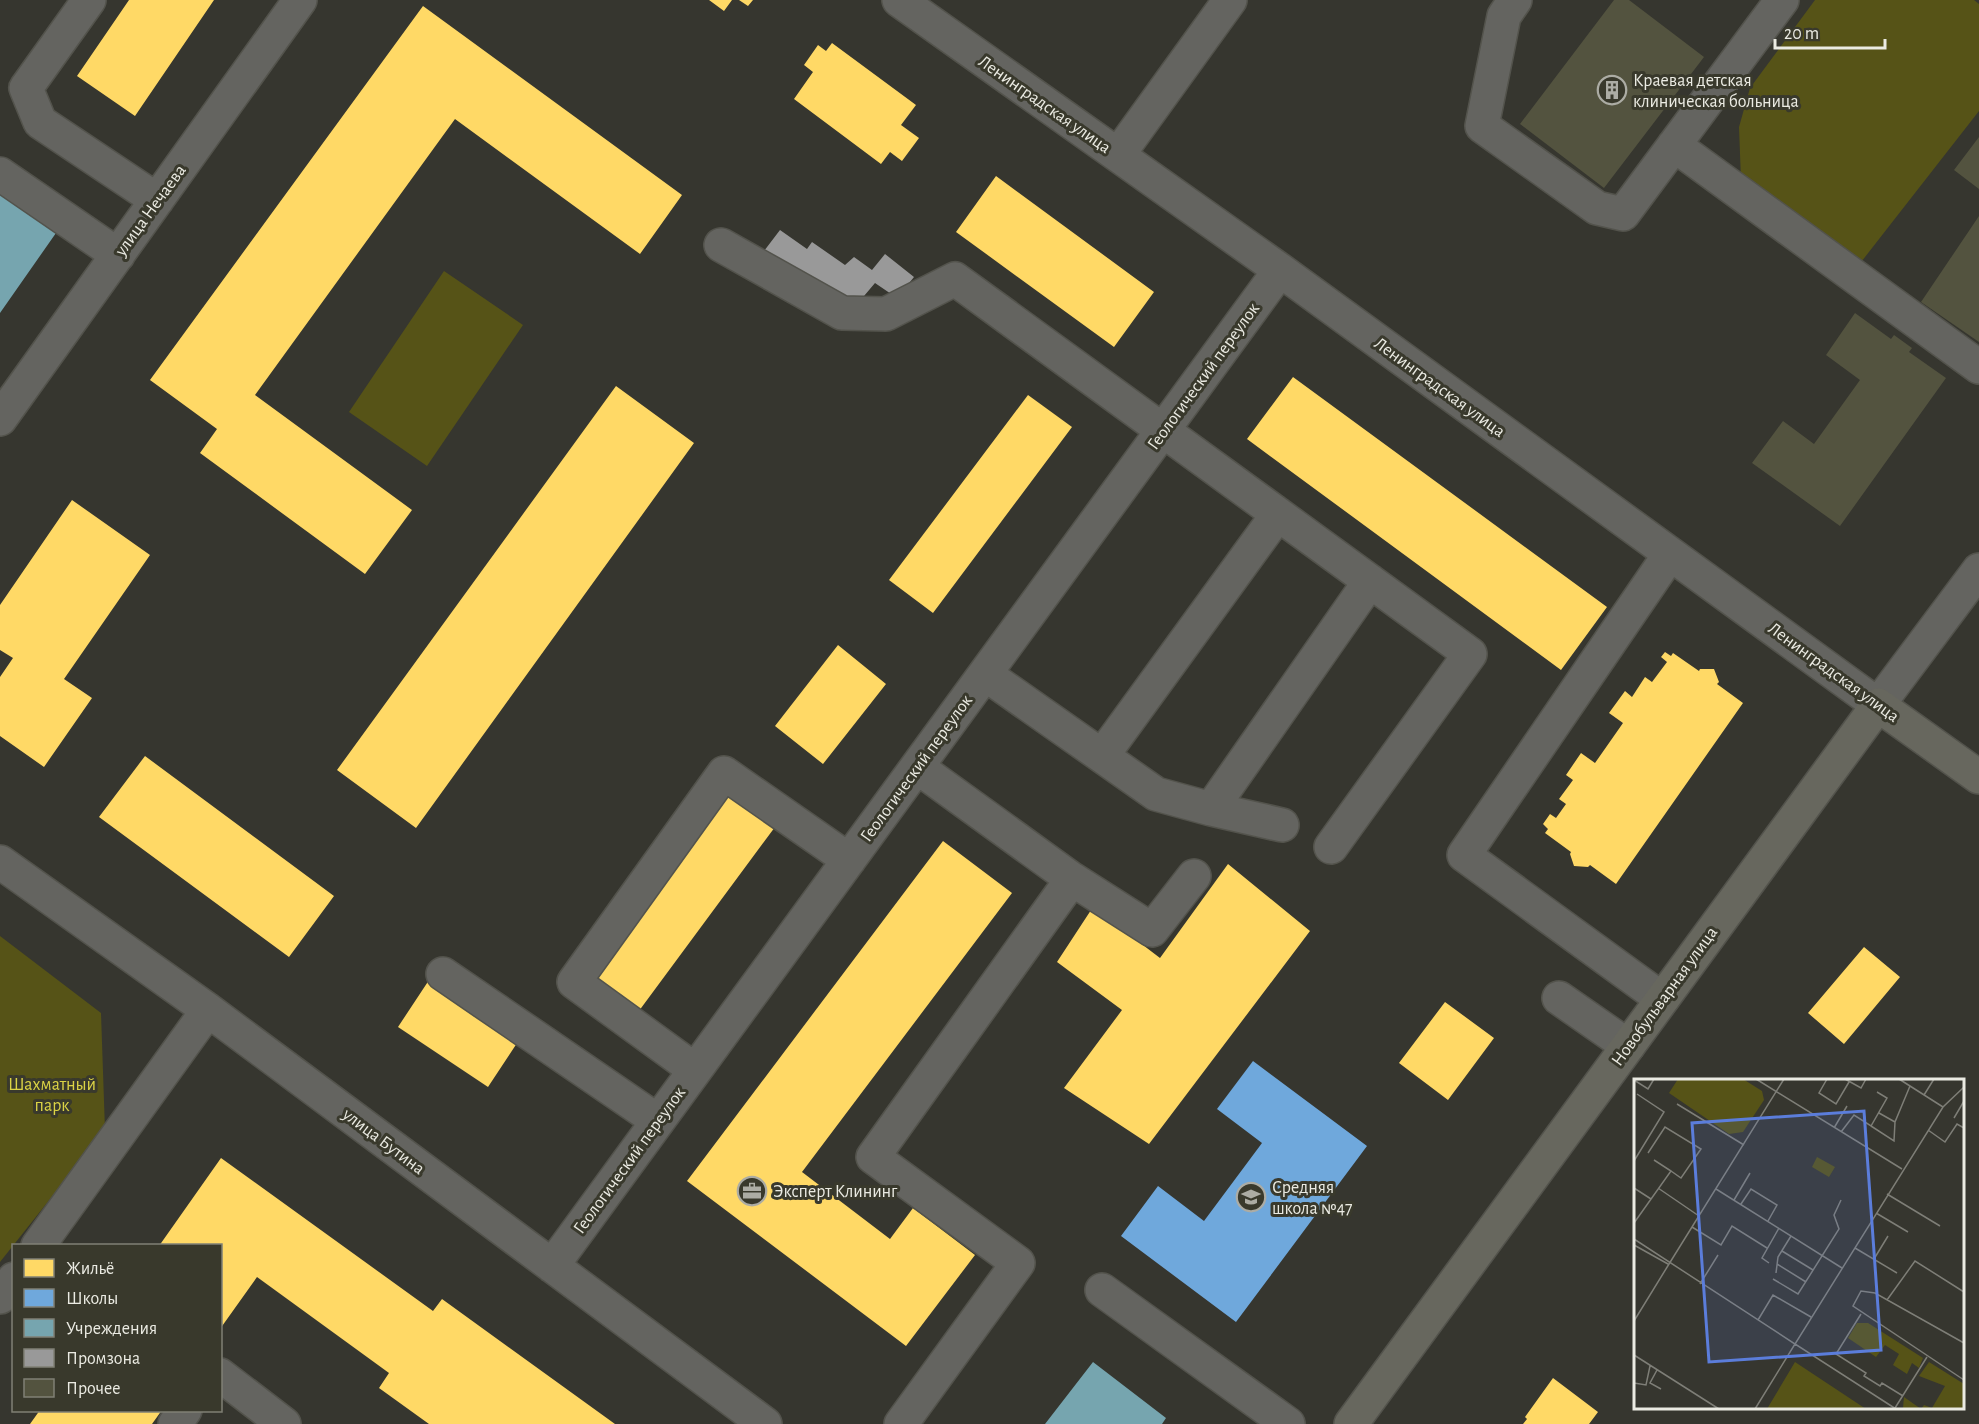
<svg xmlns="http://www.w3.org/2000/svg" width="1979" height="1424" viewBox="0 0 1979 1424" font-family="'Alegreya Sans',sans-serif">
	<style>
		.green { fill: #565317 }
		.homes { fill: #ffd966 }
		.schools { fill: #6fa8dc }
		.public { fill: #76a5af }
		.industry { fill: #999 }
		.building { fill: #53533f }
		.lines { fill: none; stroke-linecap: round; stroke-linejoin: round }
		.minor-casing { stroke: #53534c; stroke-width: 36 }
		.major-casing { stroke: #53534c; stroke-width: 36 }
		.minor { stroke: #646460; stroke-width: 33 }
		.major { stroke: #67675e; stroke-width: 33 }
		.labels { text-anchor: middle; stroke-width: 6; stroke-linejoin: round; paint-order: stroke }
		.poi-label { font-size: 18px; fill: #ebebe3; stroke: #39392c; text-anchor: start }
		.street-label { font-size: 18px; fill: #ebebe3; stroke: #39392c }
		.park-label { font-size: 18px; fill: #dbd345; stroke: #39392c }
		.inset-road { fill: none; stroke: #7e7e77; stroke-width: 1.5 }
		.view { fill: #5b7ddb; fill-opacity: 0.15; stroke: #5b7ddb; stroke-width: 3 }
		.inset-edge { fill: none; stroke: #ebebe3; stroke-width: 3 }
	</style>
	<rect width="100%" height="100%" fill="#36362f"/>
	<path class="green" d="M1815 0H1974L1979 4V111L1858 266 1741 180 1739 127 1750 88Z
		M444 271 523 325 427 466 349 412Z
		M0 936 101 1013 105 1130 0 1262Z"/>
	<path class="homes" d="M129 0H214L135 116 77 76Z
		M709 0H732L724 11Z
		M739 0H753L748 6Z
		M423 6 682 195 640 254 455 119 255 395 412 510 365 574 200 453 217 429 150 380Z
		M832 43 916 105 901 125 919 138 902 161 890 152 881 164 794 99 813 72 804 65 818 45 826 51Z
		M996 176 1154 292 1114 347 956 232Z
		M1293 377 1607 607 1561 670 1247 439Z
		M616 386 694 443 416 828 337 770Z
		M1028 395 1072 427 933 613 889 580Z
		M72 500 150 555 64 679 92 698 44 767 0 736V677L13 658 0 650V605Z
		M838 645 886 684 823 764 775 726Z
		M1665 652 1671 656 1673 653 1699 671 1700 669H1714L1719 682 1717 684 1743 703 1616 884 1590 865 1588 867 1574 866 1570 854 1571 852 1545 833 1548 829 1543 824 1550 814 1556 818 1566 804 1559 799 1573 780 1566 775 1581 753 1595 763 1623 723 1609 713 1625 691 1632 697 1645 677 1652 682 1667 662 1661 657Z
		M145 756 334 896 289 957 99 817Z
		M727 791 775 827 633 1019 585 984Z
		M943 841 1012 893 802 1172 890 1239 913 1208 975 1255 906 1346 687 1181Z
		M1228 864 1310 931 1149 1144 1064 1088 1122 1010 1057 962 1093 907 1160 958Z
		M1864 947 1900 977 1844 1044 1808 1013Z
		M433 974 523 1034 488 1087 398 1027Z
		M1445 1002 1494 1038 1448 1100 1399 1063Z
		M221 1158 433 1311 442 1299 615 1424H429L379 1388 389 1373 257 1277 220 1329V1246H159Z
		M1553 1378 1598 1412 1589 1424H1523L1527 1419 1525 1417Z
		M40 1410H162L152 1424H30Z"/>
	<path class="schools" d="M1253 1061 1367 1146 1236 1322 1121 1236 1158 1186 1204 1221 1262 1143 1217 1109Z"/>
	<path class="public" d="M0 194 56 233 0 313Z
		M1093 1362 1166 1418 1162 1424H1045Z"/>
	<path class="industry" d="M780 230 807 249 812 242 845 265 854 257 872 270 885 254 914 277 897 298 875 283 864 296H837L805 273 801 277 764 251Z"/>
	<path class="building" d="M1614 0H1629L1704 57 1604 188 1520 124Z
		M1979 137V189L1954 170Z
		M1979 216V342L1921 302Z
		M1855 313 1891 339 1894 335 1912 348 1909 352 1946 378 1840 526 1752 463 1783 421 1814 444 1860 380 1826 355Z"/>
	<g class="lines">
		<g class="minor-casing">
			<path id="minor" d="M89 0 26 88 40 122 157 200
				M899 0 1280 270 1878 705 1979 570
				M1515 0 1504 16 1482 126 1597 208 1623 214 1782 0
				M1674 145 1979 367
				M1118 155 1230 0
				M0 174 118 255
				M721 245 842 313 886 314 955 279 1470 654 1331 847
				M0 419 300 0
				M985 674 1156 794 1211 809 1282 825
				M1102 756 1278 514
				M917 767 1072 879 1152 930 1194 876
				M1211 809 1370 581
				M0 862 208 1010 765 1424
				M443 974 658 1121
				M1559 998 1628 1046
				M1662 999 1464 855 1670 554
				M695 1070 574 982 724 773 849 860
				M38 1246 208 1010
				M552 1266 1280 270
				M1102 1290 1288 1424
				M0 1297 14 1279
				M220 1375 284 1424
				M175 1424 185 1410
				M901 1424 1018 1263 873 1157 1072 879"/>
		</g>
		<g class="major-casing">
			<path id="major" d="M1351 1424 1878 705 1979 777"/>
		</g>
		<use href="#minor" class="minor"/>
		<use href="#major" class="major"/>
	</g>
	<defs>
		<g id="building-ring" transform="scale(1.5)"><circle r="9.5" fill="#39392c" stroke="#acaca4" stroke-width="1.5"/><path d="M-4-6H4V6H1V3H-1V6H-4ZM-2.5-4.3h1.7v1.8h-1.7ZM.8-4.3h1.7v1.8H.8ZM-2.5-1h1.7V.8h-1.7ZM.8-1h1.7V.8H.8Z" fill="#acaca4"/></g>
		<g id="office-ring" transform="scale(1.5)"><circle r="9.5" fill="#39392c" stroke="#acaca4" stroke-width="1.5"/><path d="M-6-3h4V-5.5h4V-3h4V5H-6ZM-1-4.5V-3h2v-1.5ZM-6 0V1H6V0Z" fill="#acaca4"/></g>
		<g id="school-ring" transform="scale(1.5)"><circle r="9.5" fill="#39392c" stroke="#acaca4" stroke-width="1.5"/><path d="M0-5L7-2L0 1L-7-2ZM-4 1L0 2.5L4 1V4Q0 6-4 4Z" fill="#acaca4"/></g>
	</defs>
	<g fill-rule="evenodd">
		<use href="#building-ring" x="1612" y="90"/>
		<use href="#office-ring" x="752" y="1191"/>
		<use href="#school-ring" x="1251" y="1197"/>
	</g>
	<g class="labels">
		<g class="poi-label">
			<text x="1633" y="86">Краевая детская<tspan x="1633" dy="21">клиническая больница</tspan></text>
			<text x="1272" y="1193">Средняя<tspan x="1272" dy="21">школа №47</tspan></text>
			<text x="773" y="1197">Эксперт Клининг</text>
		</g>
		<g class="street-label">
			<text transform="translate(1045 104) rotate(35)" y="6">Ленинградская улица</text>
			<text transform="translate(150 210) rotate(-54)" y="6">улица Нечаева</text>
			<text transform="translate(1203 376) rotate(-54)" y="6">Геологический переулок</text>
			<text transform="translate(1440 387) rotate(36)" y="6">Ленинградская улица</text>
			<text transform="translate(1834 672) rotate(36)" y="6">Ленинградская улица</text>
			<text transform="translate(916 768) rotate(-54)" y="6">Геологический переулок</text>
			<text transform="translate(1664 996) rotate(-54)" y="6">Новобульварная улица</text>
			<text transform="translate(384 1141) rotate(37)" y="6">улица Бутина</text>
			<text transform="translate(629 1160) rotate(-54)" y="6">Геологический переулок</text>
		</g>
		<g class="park-label">
			<text x="52" y="1090">Шахматный<tspan x="52" dy="21">парк</tspan></text>
		</g>
	</g>
	<g transform="translate(1634 1079)">
		<rect width="330" height="330" fill="#36362f"/>
		<path d="M44 0H109L128 12 130 21 109 53 95 55 35 14ZM183 78 201 88 195 98 178 88ZM223 244H234L289 279 285 289 278 284 273 295 259 286 265 275 251 266 242 278 214 259ZM161 283 232 330H133ZM295 283 330 305V330H269V329L270 318 287 330 290 326 298 329 311 307 285 297Z" fill="#565317"/>
		<path class="inset-road" d="M122 0 268 90M193 0 185 14 202 25 215 3M211 0 227 9 232 0M265 0 309 28M0 1 14 10 20 0M290 16 300 0M43 25 110 66M245 34 261 43M320 39 330 22M237 47 260 62 261 43 276 7M200 49 213 27M294 51 311 63 323 45 330 49M207 53 220 36 237 47 253 19 243 13M14 74 31 48 67 70 47 99 37 92M0 82 30 33 3 15M0 109 17 120M24 109 65 137M82 110 208 189M253 115 306 147M100 121 116 94M107 125 117 110 143 126 134 142M242 134 274 153M0 144 37 92 20 81M58 148 87 166 98 147 133 169M0 160 161 265 121 330M0 166 34 185M221 169 263 194M148 172 179 191M240 180 254 157M135 184 128 179 145 149M35 185 150 0M143 185 172 203M142 194 144 178 157 157M139 200 164 215 205 150 200 136 207 121M66 205 84 176M253 221 281 182 330 213M227 235 202 275 232 294 230 297 246 307 248 304 269 317M124 241 139 216 177 238M0 242 35 185M330 264 241 214 227 212 219 227 330 301M0 276 85 330M23 291 16 304 27 310M0 304 12 306 16 287M261 329 293 278M262 330 161 265 309 28 330 8"/>
		<path class="view" d="M230 32 247 271 75 283 58 44Z"/>
		<rect width="330" height="330" class="inset-edge"/>
	</g>
	<rect x="12" y="1244" width="210" height="168" fill="#39392c" stroke="#808075" stroke-width="1.5"/>
	<rect x="24" y="1259" width="30" height="18" fill="#ffd966" stroke="#808075" stroke-width="1.5"/>
	<text x="66" y="1274" font-size="18" fill="#ebebe3">Жильё</text>
	<rect x="24" y="1289" width="30" height="18" fill="#6fa8dc" stroke="#808075" stroke-width="1.5"/>
	<text x="66" y="1304" font-size="18" fill="#ebebe3">Школы</text>
	<rect x="24" y="1319" width="30" height="18" fill="#76a5af" stroke="#808075" stroke-width="1.5"/>
	<text x="66" y="1334" font-size="18" fill="#ebebe3">Учреждения</text>
	<rect x="24" y="1349" width="30" height="18" fill="#999999" stroke="#808075" stroke-width="1.5"/>
	<text x="66" y="1364" font-size="18" fill="#ebebe3">Промзона</text>
	<rect x="24" y="1379" width="30" height="18" fill="#53533f" stroke="#808075" stroke-width="1.5"/>
	<text x="66" y="1394" font-size="18" fill="#ebebe3">Прочее</text>
	<path d="M1775 39v9h110v-9" fill="none" stroke="#ebebe3" stroke-width="3"/>
	<text x="1784" y="39" font-size="18" fill="#ebebe3" stroke="#39392c" stroke-width="4.5" paint-order="stroke">20 m</text>
</svg>
